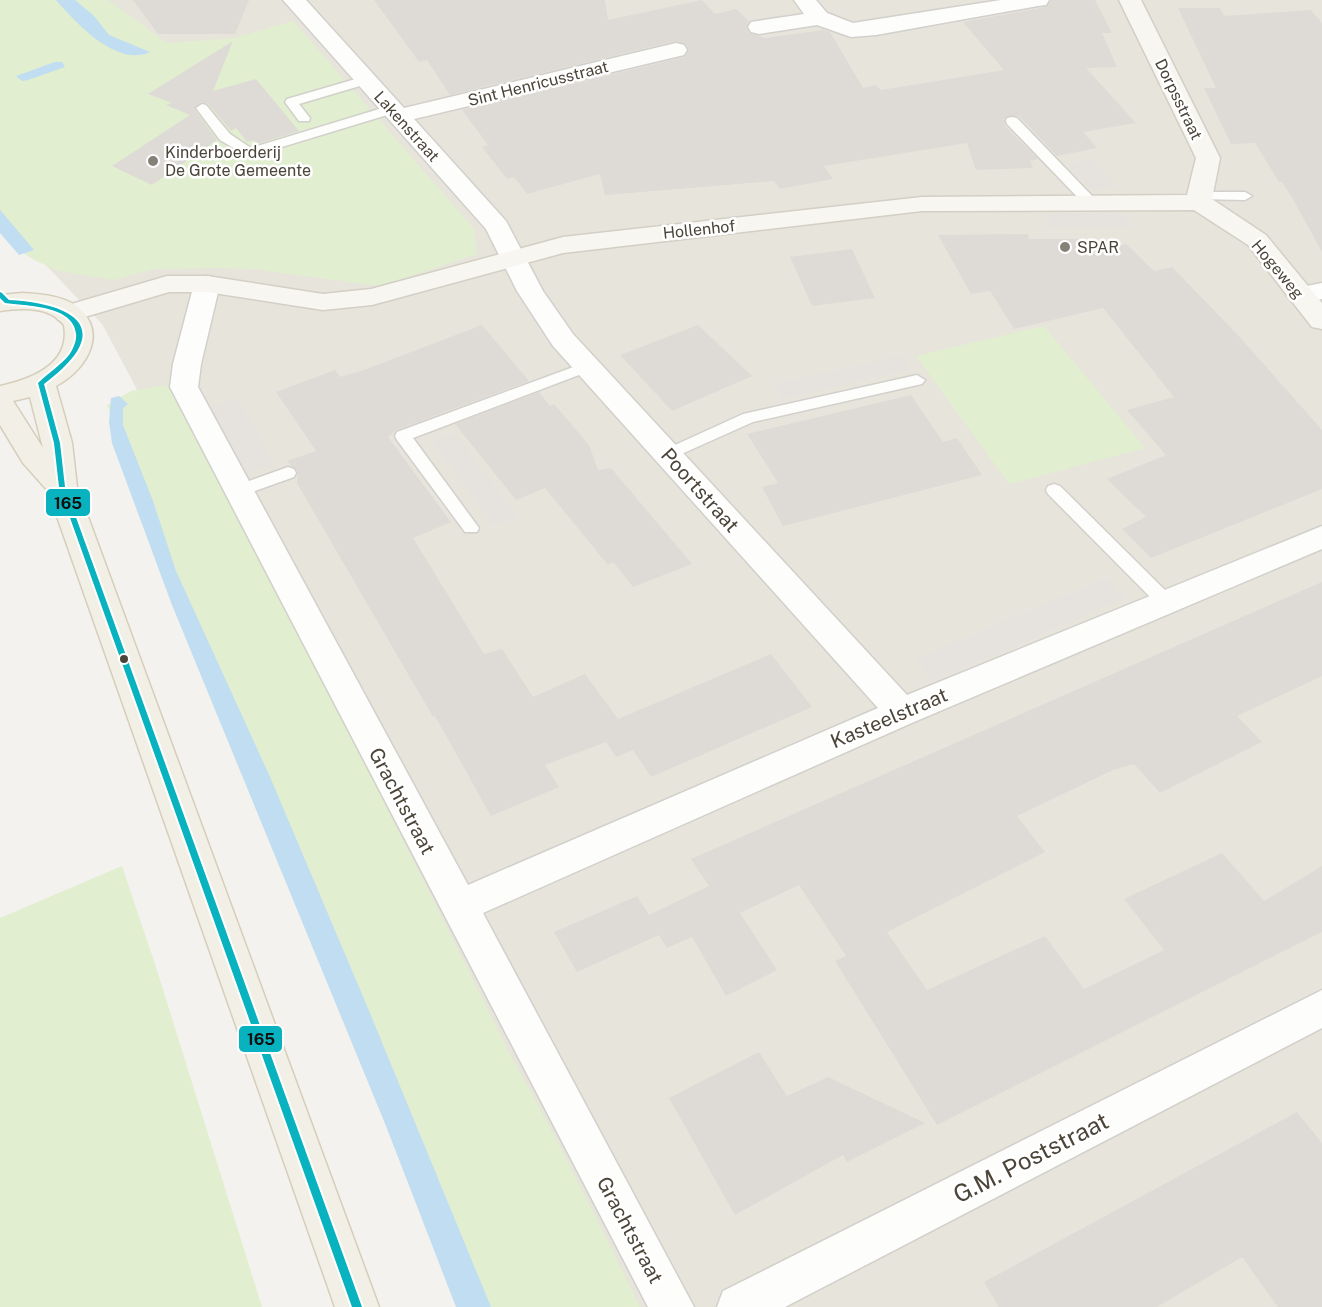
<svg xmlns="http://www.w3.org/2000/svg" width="1322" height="1307" viewBox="0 0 1322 1307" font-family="'Public Sans',sans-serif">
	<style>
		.residential { fill: #e7e4dc }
		.green { fill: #e1eecf }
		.parking { fill: #e6e3df }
		.water { fill: #c0ddf1 }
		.building { fill: #dedbd6 }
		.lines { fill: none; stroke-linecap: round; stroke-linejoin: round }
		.lane-casing { stroke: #d2d0cb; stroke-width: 3 }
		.street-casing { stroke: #d2d0cb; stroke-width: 3 }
		.secondary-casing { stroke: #d3cfc5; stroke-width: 3 }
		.primary-casing { stroke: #d6cebb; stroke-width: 3 }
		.lane { fill: #fdfdfc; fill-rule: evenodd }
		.street { fill: #fdfdfc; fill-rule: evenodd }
		.secondary { fill: #f7f6f1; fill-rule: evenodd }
		.primary { fill: #f2efe6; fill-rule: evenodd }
		.bus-1-casing { stroke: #fff; stroke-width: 4 }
		.bus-1 { fill: #08b2be; fill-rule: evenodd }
		.poi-dot { fill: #868178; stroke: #fff; stroke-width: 2 }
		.bus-dot { fill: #4b4439; stroke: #fff; stroke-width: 2 }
		.labels { text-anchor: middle; stroke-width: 5; stroke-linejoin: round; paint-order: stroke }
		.far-street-label { font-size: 16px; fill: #4b4439; stroke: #fff }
		.far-poi-label { font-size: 16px; fill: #4b4439; stroke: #fff; text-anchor: start }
		.street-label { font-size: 20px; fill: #4b4439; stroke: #fff }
		.near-street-label { font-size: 24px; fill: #4b4439; stroke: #fff }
		.line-badge { stroke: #fff; stroke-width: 2 }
		.pale-badge-label { font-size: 16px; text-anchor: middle; font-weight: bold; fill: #111 }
	</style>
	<rect width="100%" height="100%" fill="#f4f2ee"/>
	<path class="residential" d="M0 0H1322V1307H627L102 324 0 217Z"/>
	<path class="green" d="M0 0H108L167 43 234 38 293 21 474 229 477 254 380 286 252 269 218 268 153 269 114 280 59 271 36 261 18 250 0 225Z
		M1044 326 1145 448 1009 484 916 356Z
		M166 385C184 406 195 431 209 456 236 508 261 562 288 615 362 758 435 902 506 1047 516 1068 529 1087 539 1107 574 1173 607 1240 640 1307H461L178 593 107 405 131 391Z
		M122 866 156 967 262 1307H0V918Z"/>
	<path class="parking" d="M675 55 682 63 472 114 466 106Z
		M1092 159 1116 186 1093 191 1068 164Z
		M1045 213H1126L1131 227H1049Z
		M901 356 910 370 782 399 773 384Z
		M238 399 275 464 247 474 211 407Z
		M455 433 518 516 494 526 432 442Z
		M1106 578 1126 598 933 681 915 659Z"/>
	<path class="water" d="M56 0H75L94 16 109 35 150 52C117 68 75 22 56 0Z
		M55 62H62L65 67 28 80 22 81 16 76Z
		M0 209 1 211 34 250 19 255 0 233Z
		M119 396 128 404 123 408V425L153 501 176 571 270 777 367 1006 491 1307H456L386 1126 172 605 112 443 109 422 111 398Z"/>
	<path class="building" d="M133 0H249L235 34H158Z
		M374 0H605L608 20 702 0 715 14 736 9 749 21 746 28 749 33 765 38 823 30 830 32 863 88 876 85 881 90 1004 70 963 22 1046 7 1051 0H1095L1112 33H1102L1117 67 1086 68 1136 123 1083 132 1097 148 1057 156 1019 116H1007L1004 120 1005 126 1038 159 1030 161 1033 168 976 170 967 143 824 166 833 179 780 189 774 181 605 195 600 174 527 194 514 177 507 179 482 147 488 145 462 110 685 57 689 51 686 44 675 41 450 95 427 60 419 62Z
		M1178 8H1220L1224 16 1311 10 1322 23V252L1294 201 1282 182H1279L1255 143 1231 144 1204 88H1216Z
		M233 41 213 91 256 79 299 131 257 144 254 140 247 142 236 128 231 131 208 104 201 102 194 109 217 140 152 185 112 166 190 115 166 105 172 103 148 94Z
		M1028 234 1029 239H1086L1090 253 1126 244 1154 271 1172 267 1236 333 1322 430V489L1151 558 1122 529 1146 517 1107 479 1166 455 1127 410 1174 397 1103 308 1014 329 990 291 971 294 938 235Z
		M852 249 875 298 812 306 790 257Z
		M482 325 529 381 396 430 388 437 451 522 413 538 484 654 502 649 533 697 585 674 618 719 771 654 812 707 651 777 633 750 616 757 606 742 545 765 559 787 491 816 435 716 433 717 297 483 298 472 287 461 316 451 276 392 335 370 340 377 364 370Z
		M698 325 752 376 672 411 620 355Z
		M539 392 550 406 554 404 589 445 598 470 611 468 692 564 633 587 613 562 608 565 545 488 516 500 455 424Z
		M911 395 943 442 957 438 982 475 783 526 762 487 778 483 747 434Z
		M1322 582V676L1237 716 1262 742 1160 793 1134 764 1113 770 1017 816 1045 852 887 932 927 990 1045 936 1084 989 1164 950 1124 899 1222 853 1264 901 1322 866V932L937 1125 835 961 846 956 799 885 740 913 777 970 726 996 692 937 667 948 659 935 577 972 554 932 637 896 649 915 709 886 691 859Z
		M759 1052 787 1096 828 1077 925 1123 847 1162 843 1155 735 1215 669 1098Z
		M1297 1112 1322 1143V1307H1278L1242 1257 1157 1307H999L984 1282Z"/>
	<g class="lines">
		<g class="lane-casing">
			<path id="lane" d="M366 76 370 77 372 80 370 83 299 104 310 118 309 121H299L285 102 287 99Z
				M202 104 206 105 230 134 251 148 389 106H397L399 109 397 112 249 157 220 140 196 108Z
				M1012 117 1017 118 1096 200 1098 203 1096 206H1086L1007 124 1006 121 1007 118Z
				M1201 192H1245L1252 196 1245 200 1196 199 1194 196 1196 193Z
				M587 362 592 364 595 367 592 370 413 438 479 528 477 532H465L397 440 395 436 397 432Z
				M917 375 925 380 922 384 753 422 668 460 662 459 660 455 662 451 743 414Z
				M288 467 294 469 296 473 294 477 238 497 232 495 230 491 232 487Z
				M1054 484 1060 486 1172 597 1175 602 1172 607 1166 609 1160 607 1048 494 1046 490 1048 486Z"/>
		</g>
		<g class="street-casing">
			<path id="street" d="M283 0H306L404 108 676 43 684 45 687 50 684 55 414 119 506 221 543 291 573 334 907 695 1322 526V549L914 722 483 913 694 1307H648L170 387 173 364 194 284 198 278 207 276 216 278 220 284 201 364 198 387 468 885 878 708 553 346 517 291 486 229Z
				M794 0H816L827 13 853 23 1001 0H1049L1046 5 1038 6 876 35 851 37 817 25 759 34 751 32 748 27 751 22 804 14Z
				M1322 283V299L1300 303 1291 301 1287 295 1291 289Z
				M1322 990V1028L785 1307H717L723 1291Z"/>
		</g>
		<g class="secondary-casing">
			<path id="secondary" d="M1119 0H1141L1220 158 1212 199 1266 235 1322 303V329L1312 327 1248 245 1194 210 922 211 563 253 372 305 323 310 207 292H169L68 322 58 320 55 314 58 308 167 276H207L323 294 371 289 563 237 922 197 1187 195 1196 158Z"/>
		</g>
		<g class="primary-casing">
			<path id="primary" d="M23 293C41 294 67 296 81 310 108 337 83 372 56 386L72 443 77 487 379 1307H335L48 491 23 463 0 425V386C32 379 71 364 64 325 50 306 21 308 0 311V295ZM30 397 43 448 13 401Z"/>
		</g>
		<use href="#lane" class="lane"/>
		<use href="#street" class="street"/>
		<use href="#secondary" class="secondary"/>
		<use href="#primary" class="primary"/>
		<g class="bus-1-casing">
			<path id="bus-1" d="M0 292 2 293 9 300C79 304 115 331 44 384L60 443 65 487 362 1307H352L59 487 54 443 38 383C48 373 60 366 69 355 73 350 77 340 76 334 74 305 25 306 5 303L0 298Z"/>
		</g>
		<use href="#bus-1" class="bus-1"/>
	</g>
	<g class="poi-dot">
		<circle cx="153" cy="161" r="6"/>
		<circle cx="1065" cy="247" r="6"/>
	</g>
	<circle class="bus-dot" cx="124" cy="659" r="5"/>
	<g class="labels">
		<g class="far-street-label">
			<text transform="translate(538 83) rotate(-14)" y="6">Sint Henricusstraat</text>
			<text transform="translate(1179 99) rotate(64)" y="6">Dorpsstraat</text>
			<text transform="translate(407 126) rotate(48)" y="6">Lakenstraat</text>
			<text transform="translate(699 229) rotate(-6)" y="6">Hollenhof</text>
			<text transform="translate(1278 269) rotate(50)" y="6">Hogeweg</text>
		</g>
		<g class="far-poi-label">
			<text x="165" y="158">Kinderboerderij<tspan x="165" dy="18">De Grote Gemeente</tspan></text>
			<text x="1077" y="253">SPAR</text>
		</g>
		<g class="street-label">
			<text transform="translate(700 490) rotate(48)" y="7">Poortstraat</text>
			<text transform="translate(889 718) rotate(-23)" y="7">Kasteelstraat</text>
			<text transform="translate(402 801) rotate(62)" y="7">Grachtstraat</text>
			<text transform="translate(630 1230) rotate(62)" y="7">Grachtstraat</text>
		</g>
		<g class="near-street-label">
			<text transform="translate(1031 1158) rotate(-27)" y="8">G.M. Poststraat</text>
		</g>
	</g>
	<g class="line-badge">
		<rect x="45" y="488" width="46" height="29" rx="6" fill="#08b2be"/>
		<rect x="238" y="1025" width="45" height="28" rx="6" fill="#08b2be"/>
	</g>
	<g class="pale-badge-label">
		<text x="68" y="509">165</text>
		<text x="261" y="1045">165</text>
	</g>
</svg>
